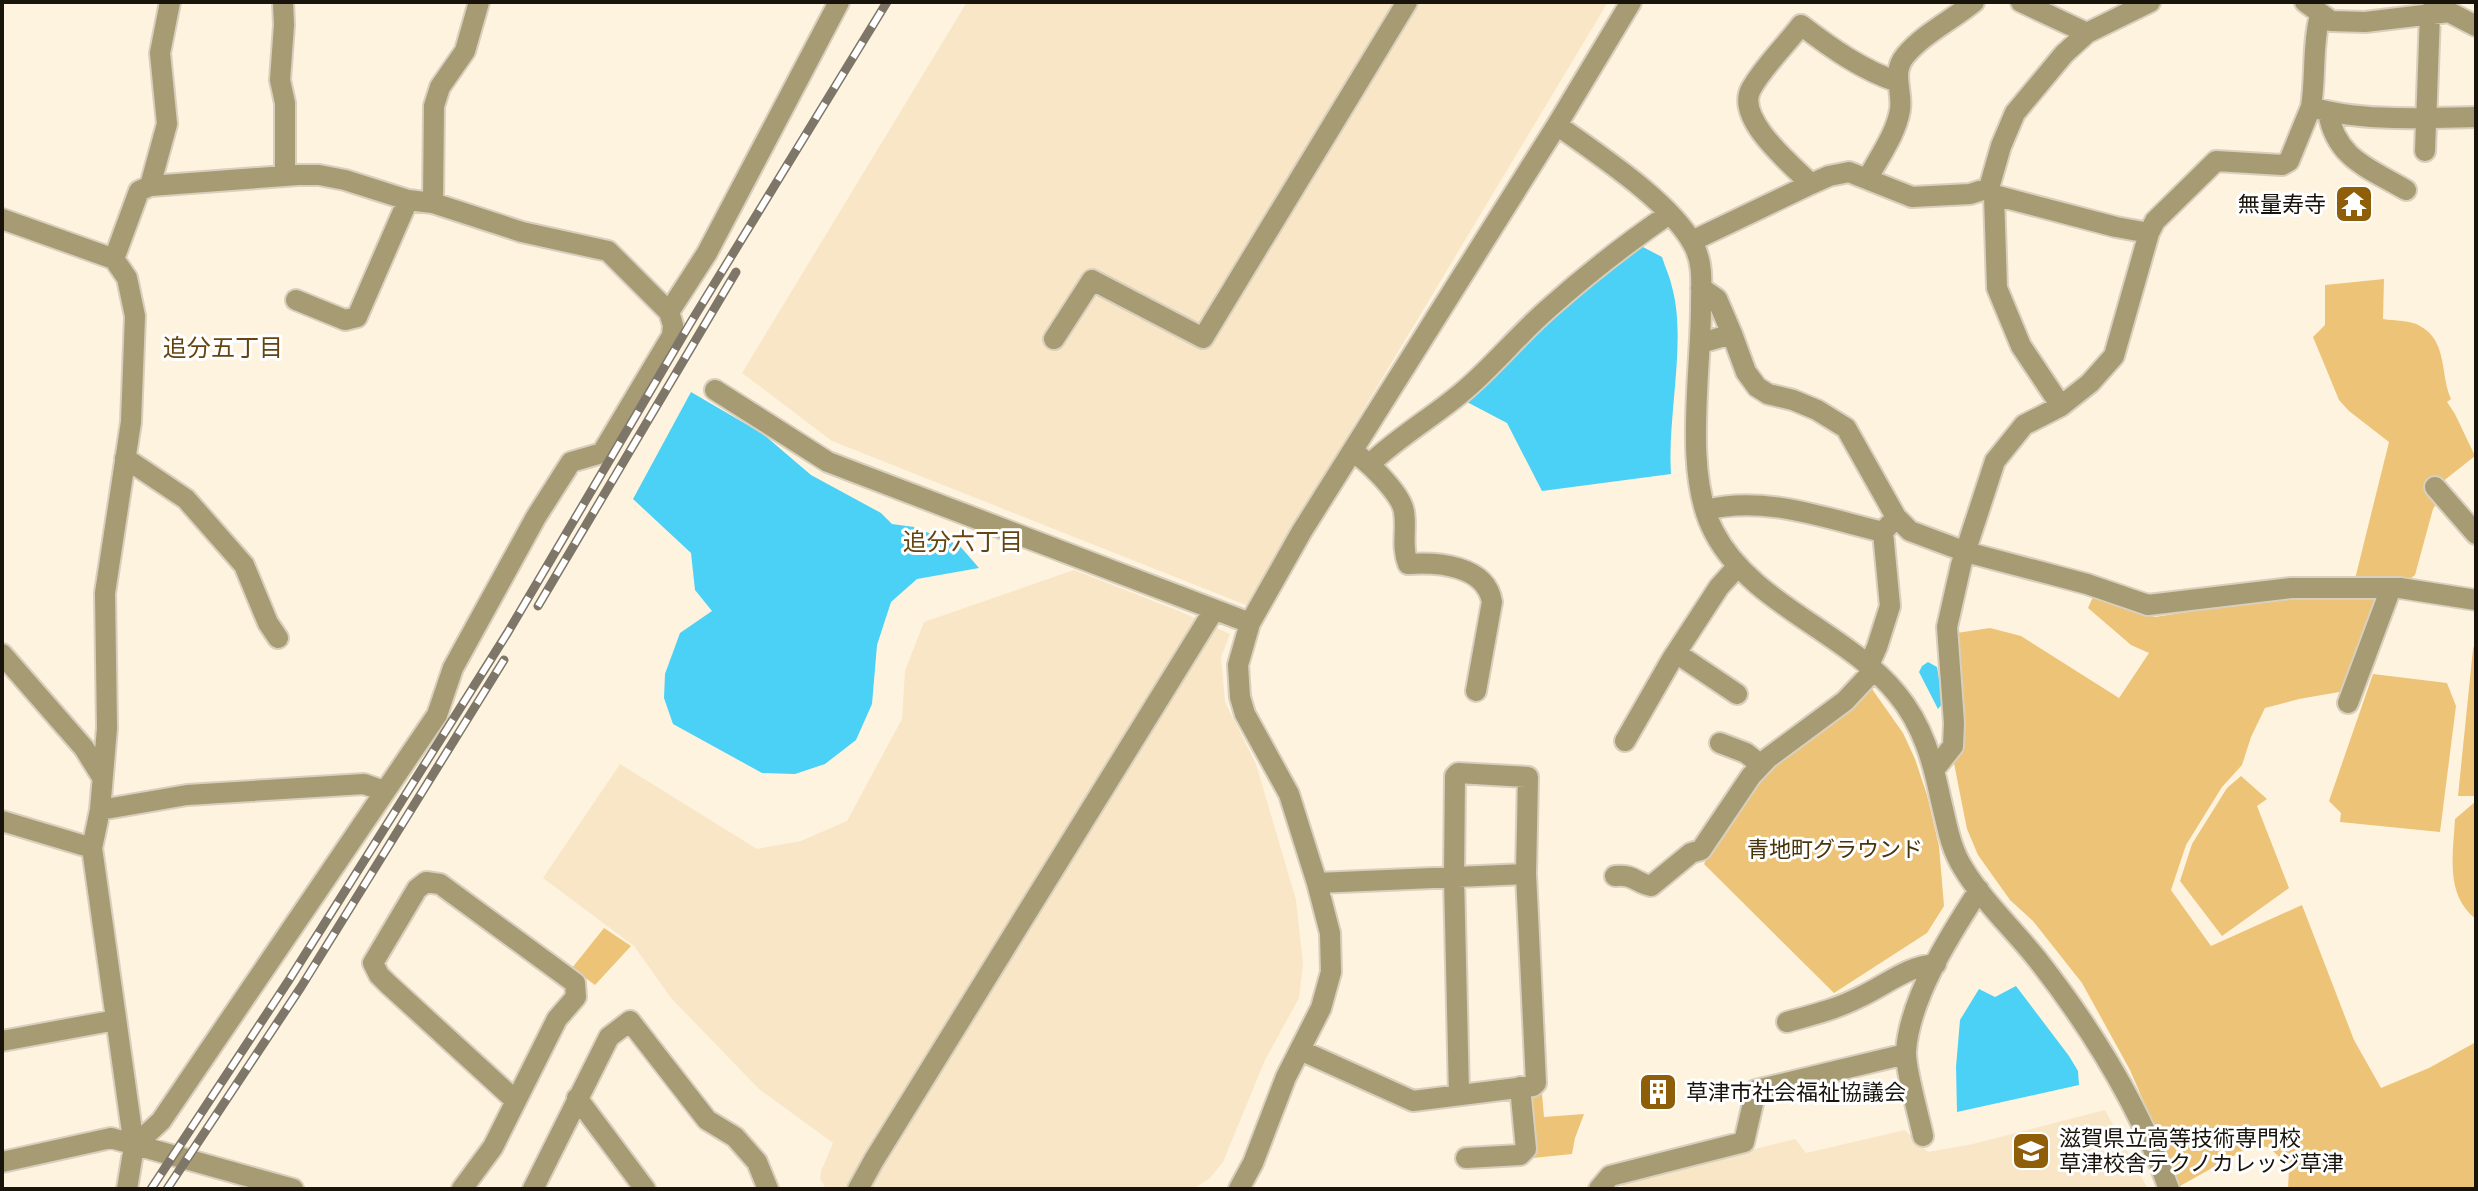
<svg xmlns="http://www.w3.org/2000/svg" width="2478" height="1191" viewBox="0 0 2478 1191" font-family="Manrope,'Noto Sans JP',sans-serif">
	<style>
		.built { fill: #f9e6c7 }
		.green { fill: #edc378 }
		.water { fill: #4ad1f5 }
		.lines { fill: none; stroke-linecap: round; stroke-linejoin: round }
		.minor-casing { stroke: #d9cfbd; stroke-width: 24 }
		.minor { stroke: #a69b73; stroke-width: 20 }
		.rail-casing { stroke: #7e7769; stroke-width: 9 }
		.rail { stroke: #fff; stroke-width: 6; stroke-dasharray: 18; stroke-linecap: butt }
		.labels { text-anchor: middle; stroke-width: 6; stroke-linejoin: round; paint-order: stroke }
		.poi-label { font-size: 22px; fill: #18130b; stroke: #fff; text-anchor: start }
		.park-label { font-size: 22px; fill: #48340c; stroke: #fff }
		.neighbourhood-label { font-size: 24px; fill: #664410; stroke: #fff }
	</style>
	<rect width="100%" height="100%" fill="#fef3df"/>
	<path class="built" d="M967 2H1608L1246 605 832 441 742 373Z
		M1074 570 1179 611 1230 634 1221 657 1225 702 1256 764 1296 900 1303 964 1299 998 1265 1060 1223 1162 1210 1178 1193 1189H826L820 1179 821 1171 833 1143 759 1089 671 998 634 946 543 878 620 764 757 849 801 841 847 821 902 719 905 671 924 622Z
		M2105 1110 2148 1189H1621L1624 1183 1645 1177 1795 1139 1806 1153 1905 1130 1928 1152 1973 1144Z"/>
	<path class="green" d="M2384 279 2383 319C2394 321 2411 320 2420 326 2448 341 2440 375 2451 399L2447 402 2455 414 2475 456 2437 486 2438 501 2433 509 2415 575 2406 582 2355 579 2389 442 2349 411 2339 400 2313 337 2325 325V285Z
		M2382 595 2345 691 2299 699 2265 708 2251 737 2242 765 2222 787 2186 845 2171 890 2211 946 2302 905 2354 1040 2381 1088 2429 1068 2476 1042V1189H2288L2289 1167 2270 1148 2255 1144 2180 1186 2130 1070 2082 983 2033 921 2010 900 1978 855 1967 829 1960 794 1954 763 1957 746 1950 634 1990 628 2021 636 2119 698 2149 653 2131 645 2088 608 2093 597 2155 617 2285 597Z
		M2476 639V796H2458L2473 649Z
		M2373 674 2447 683 2456 706 2440 832 2340 822 2341 813 2329 801Z
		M1872 689 1903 733 1915 759 1927 795 1939 846 1944 906 1927 933 1834 993 1704 864 1728 818 1768 768Z
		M2241 776 2267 799 2257 806 2289 888 2222 936 2180 881 2192 844 2227 788Z
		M2476 801V919C2445 895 2453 855 2455 819Z
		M604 928 631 946 595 985 572 968Z
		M1542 1094 1544 1117 1584 1114 1575 1138 1572 1154 1533 1158 1528 1096Z"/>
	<path class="water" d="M1643 247 1662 257C1665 267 1670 277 1672 287 1687 341 1667 416 1671 474L1542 491 1507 423 1465 401 1629 248Z
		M691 392 763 434 811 475 881 513 892 524 914 527 959 545 979 568 917 579 891 602 877 645 872 704 856 740 825 764 795 774 762 773 673 724 664 698 665 674 680 633 712 611 695 590 691 553 633 499Z
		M1928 662 1937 667 1943 703 1938 709 1919 672 1922 666Z
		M2016 986 2069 1056 2078 1071 2079 1085 1957 1112 1956 1067 1960 1020 1979 989 1995 997Z"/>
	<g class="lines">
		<g class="minor-casing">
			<path id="minor" d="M283 2 284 25 280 80 285 103V176
				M2021 2 2087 33
				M2305 2 2331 21 2365 22 2449 12 2476 26
				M2311 107C2316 76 2312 45 2320 15
				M2328 112C2336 159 2369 168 2406 190
				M1557 125C1597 154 1670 201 1693 244 1704 263 1701 286 1701 307 1701 374 1683 474 1714 532 1751 604 1847 632 1897 694 1923 725 1933 762 1941 801 1947 825 1950 847 1963 868 1983 901 2013 929 2037 959 2092 1029 2139 1105 2169 1189
				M2425 151 2430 14 2436 2
				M1868 178C1879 157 1896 134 1900 110 1903 91 1891 73 1905 56 1923 34 1952 20 1974 2
				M1811 184C1792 165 1735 119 1751 89 1763 67 1786 45 1801 25 1831 48 1862 70 1898 82
				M150 186 167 124 160 53 170 2
				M1994 195 2116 227 2149 233
				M433 203 434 106 440 87 465 51 479 2
				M2 219 114 259 127 278 135 316 131 422 105 593 107 728 100 810 92 848 134 1146 127 1189
				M1692 241 1811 184 1829 176 1849 172 1912 197 1970 194 1989 188
				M114 259 139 191 150 186 298 175H319L345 180 408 200 433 203 522 232 608 251 669 312 673 325 672 336 602 453 571 462 536 517 453 668 437 715 161 1121 134 1146
				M1701 288 1717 299 1732 334
				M296 300 345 320 357 317 408 200
				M669 312 707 253 839 2
				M1054 339 1092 280 1203 338 1407 2
				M1701 343 1732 334 1746 372 1757 387 1768 394 1793 400 1817 410 1846 428 1896 517 1910 531 1966 552 2087 584 2148 605 2291 588H2400L2476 600
				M715 390 828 462 1250 623
				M2061 406 2021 346 1997 288 1994 195 1989 188 2001 146 2015 113 2064 54 2087 33 2150 2
				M1359 456C1372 466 1402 495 1404 512 1407 530 1401 546 1408 564 1437 562 1486 565 1492 602L1476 691
				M125 458 186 499 244 565 268 623 278 638
				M1370 464C1399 436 1435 416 1466 389 1495 364 1520 333 1549 308 1587 274 1627 243 1669 214
				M2435 487 2476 534
				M1705 510C1765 495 1824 518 1883 532
				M1676 653 1737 694
				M2 654 84 748 102 777
				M1869 665 1877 647 1890 606 1883 532 1890 524
				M2348 703 2391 588
				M1625 741 1672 659 1719 587 1738 566
				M1720 743 1746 753 1761 765
				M1934 770 1953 746 1954 723 1947 627 1961 565 1995 461 2024 425 2061 406 2090 383 2114 356 2149 233 2155 221 2216 161 2282 165 2289 161 2311 107C2361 122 2424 118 2476 117
				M100 810 187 795 364 784 384 791
				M2 821 92 848
				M1615 876C1634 874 1636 883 1651 886L1691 853 1701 850 1751 776 1768 758 1845 701 1874 670
				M1317 883 1526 874
				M1787 1022C1812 1015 1837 1009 1860 997 1886 985 1907 966 1936 964
				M2 1041 116 1020
				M1300 1050 1413 1101 1533 1086 1536 1083 1526 874 1528 777 1458 773 1455 776 1454 877 1459 1094
				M577 1098 645 1189
				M1923 1136C1919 1116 1905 1069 1906 1051 1910 997 1950 935 1979 890
				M1466 1158 1520 1155 1526 1149 1520 1087
				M2 1162 111 1138 293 1189
				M462 1189 493 1147 557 1019 576 997 575 983 440 884 426 882 417 889 373 963 379 975 388 984 516 1101
				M533 1189 609 1037 630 1021 707 1120 735 1137 757 1162 768 1189
				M858 1189 874 1160 1214 610
				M1239 1189 1253 1163 1286 1077 1321 1008 1331 972 1330 933 1317 883 1289 794 1245 714 1240 697 1238 665 1250 623 1302 531 1557 125 1631 2
				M1599 1189 1610 1176 1744 1142 1756 1090 1906 1054"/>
		</g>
		<use href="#minor" class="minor"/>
		<g class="rail-casing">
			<path id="rail" d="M538 606 736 272
				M151 1189 289 980 508 632 691 322 887 2
				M167 1189 301 987 504 660"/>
		</g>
		<use href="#rail" class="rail"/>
	</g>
	<defs>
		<g id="temple-square" transform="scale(2)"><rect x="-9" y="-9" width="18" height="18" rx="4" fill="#8e5e09" stroke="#fff"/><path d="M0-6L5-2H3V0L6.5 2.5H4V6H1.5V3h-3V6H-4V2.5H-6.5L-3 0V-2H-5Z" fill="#fff"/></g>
		<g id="building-square" transform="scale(2)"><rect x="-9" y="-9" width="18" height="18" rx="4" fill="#8e5e09" stroke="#fff"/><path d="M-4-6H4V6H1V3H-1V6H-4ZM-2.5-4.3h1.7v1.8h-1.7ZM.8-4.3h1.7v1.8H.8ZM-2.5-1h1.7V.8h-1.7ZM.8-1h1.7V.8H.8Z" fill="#fff"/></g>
		<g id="university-square" transform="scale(2)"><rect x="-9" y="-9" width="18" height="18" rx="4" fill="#8e5e09" stroke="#fff"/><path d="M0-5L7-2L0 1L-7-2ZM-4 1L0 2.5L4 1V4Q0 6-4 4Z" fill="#fff"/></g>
	</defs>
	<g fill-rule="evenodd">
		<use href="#temple-square" x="2354" y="204"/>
		<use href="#building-square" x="1658" y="1092"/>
		<use href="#university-square" x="2031" y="1151"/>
	</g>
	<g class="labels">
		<g class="poi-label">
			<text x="2326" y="212" text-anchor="end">無量寿寺</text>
			<text x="1686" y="1100">草津市社会福祉協議会</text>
			<text x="2059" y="1146">滋賀県立高等技術専門校<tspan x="2059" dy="25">草津校舎テクノカレッジ草津</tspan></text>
		</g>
		<g class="park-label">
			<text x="1835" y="857">青地町グラウンド</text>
		</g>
		<g class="neighbourhood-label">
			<text x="223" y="356">追分五丁目</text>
			<text x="963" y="550">追分六丁目</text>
		</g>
	</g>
	<rect width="2478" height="1191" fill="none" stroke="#18130b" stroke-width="8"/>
</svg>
